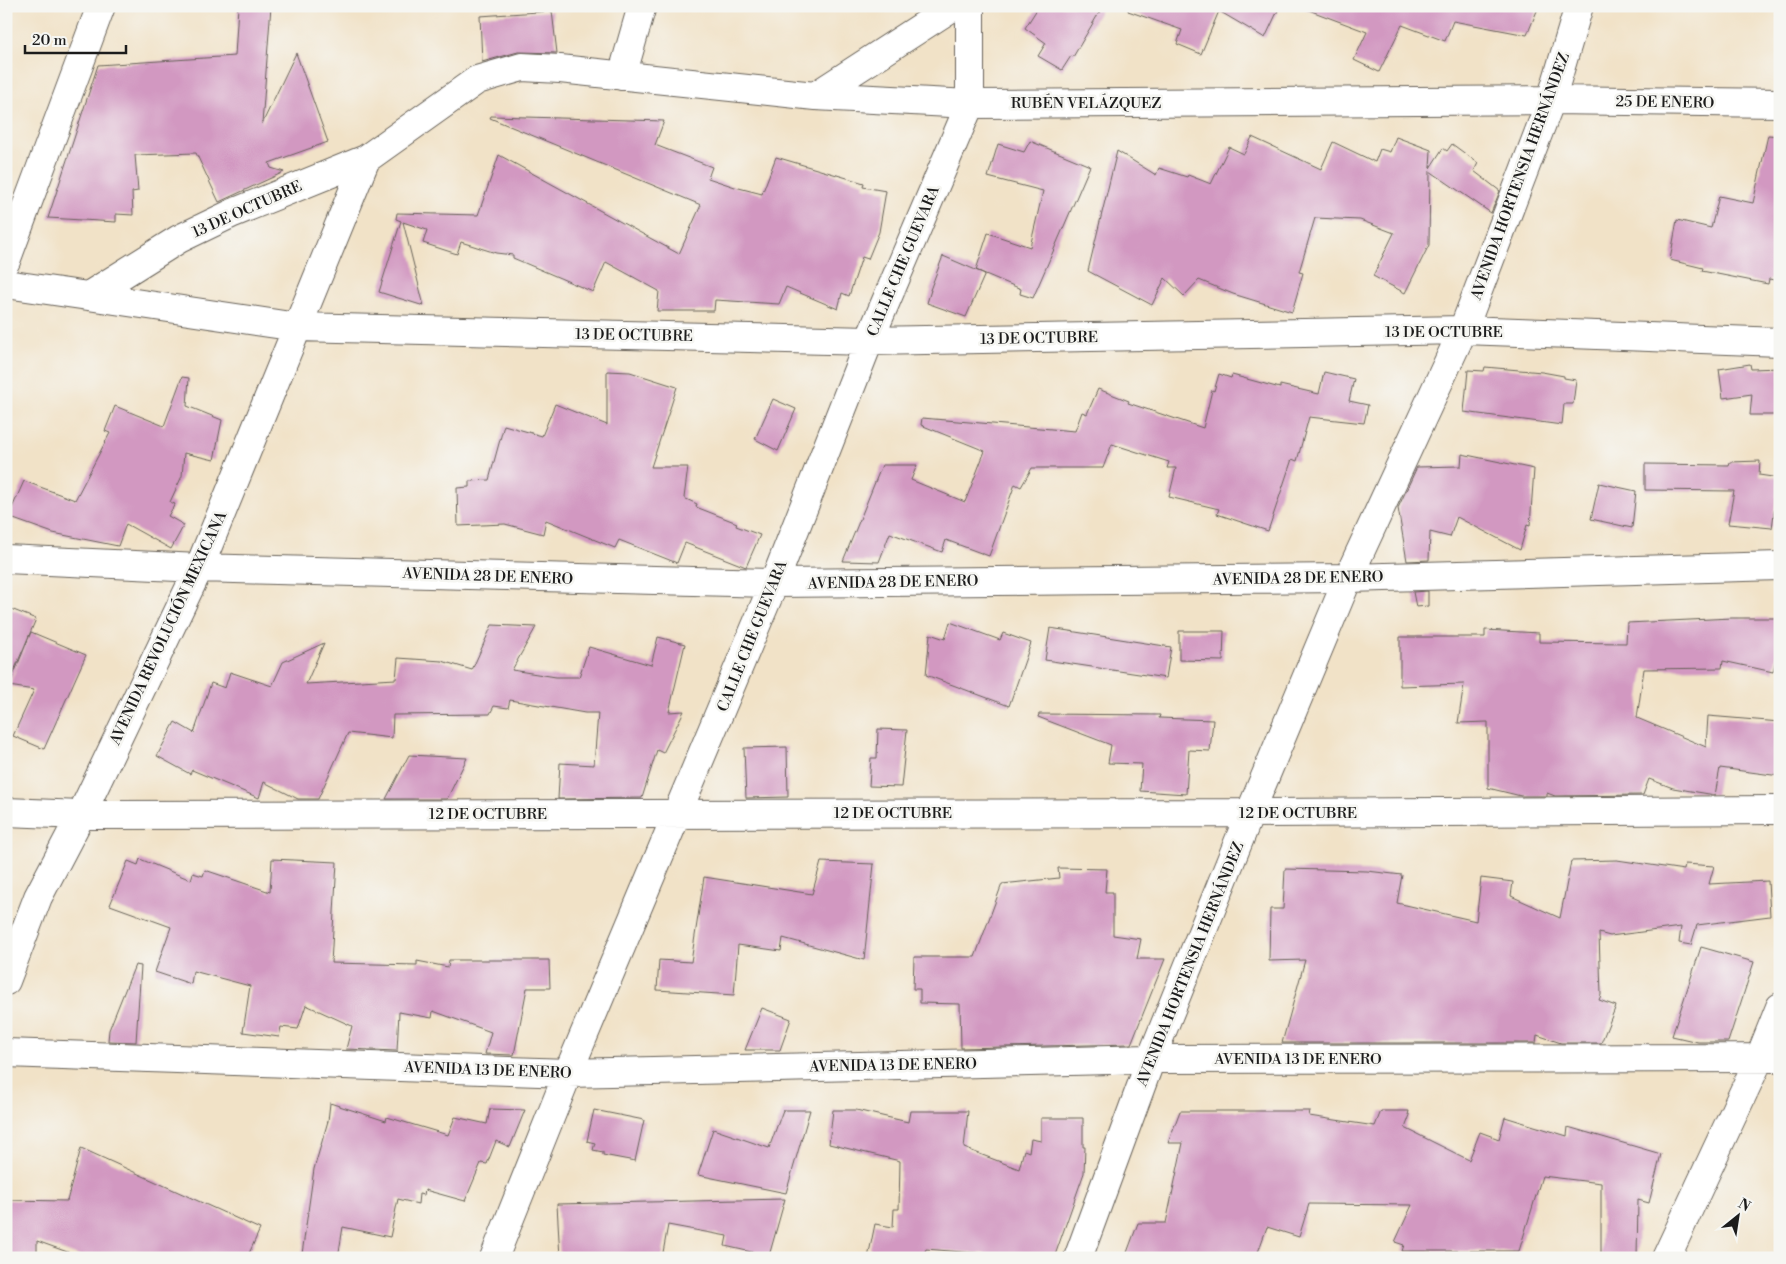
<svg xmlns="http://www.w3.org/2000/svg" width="1786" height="1264" viewBox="0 0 1786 1264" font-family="'Libre Bodoni',serif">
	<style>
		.building { fill: #d298c1 }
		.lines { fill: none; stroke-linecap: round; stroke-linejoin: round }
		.street-casing { stroke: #676158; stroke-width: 30 }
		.street { stroke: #fff; stroke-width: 28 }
		.labels { text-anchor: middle; stroke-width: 5; stroke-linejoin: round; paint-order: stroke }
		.street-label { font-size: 15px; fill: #1c1c1c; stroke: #f6f6f2 }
	</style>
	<rect width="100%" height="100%" fill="#f6f6f2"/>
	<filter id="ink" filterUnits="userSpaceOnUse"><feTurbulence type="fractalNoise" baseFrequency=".02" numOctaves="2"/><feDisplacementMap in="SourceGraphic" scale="10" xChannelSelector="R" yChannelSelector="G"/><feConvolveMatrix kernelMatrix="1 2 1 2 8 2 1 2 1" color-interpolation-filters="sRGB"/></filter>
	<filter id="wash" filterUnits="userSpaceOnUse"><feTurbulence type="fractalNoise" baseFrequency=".0096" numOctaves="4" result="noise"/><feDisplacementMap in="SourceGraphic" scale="20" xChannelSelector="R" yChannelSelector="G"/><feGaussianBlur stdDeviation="1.12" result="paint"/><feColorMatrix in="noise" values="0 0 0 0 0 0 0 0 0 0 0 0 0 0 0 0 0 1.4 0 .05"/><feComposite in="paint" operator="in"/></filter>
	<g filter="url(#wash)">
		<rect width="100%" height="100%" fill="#f1e2c7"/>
		<g id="blocks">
			<path class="building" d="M238 6H271L262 124 296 53 328 142 269 163 271 168 284 172 219 202 196 153 135 155 138 191 132 192 133 215 116 214V222L48 218 98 65 235 56Z
				M1039 6H1103L1073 57 1071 56 1062 70 1038 56 1046 43 1025 28Z
				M1129 6H1280L1265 38 1219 11 1201 54 1177 44 1182 30 1128 11Z
				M1306 6H1539L1527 35 1453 21 1445 41 1402 25 1379 72 1354 60 1367 32 1306 9Z
				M552 11 557 53 518 52 482 62 480 16Z
				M491 116 664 121 655 145 712 167 708 178 735 187 762 194 776 157 864 183 863 187 886 191 879 232 868 259 862 257 849 296 842 293 838 309 786 287 779 304 715 300 714 311H657L659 291 606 262 593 292 513 258V255L496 253 461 242 457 254 423 243 427 230 403 222 424 306 379 292 401 221 396 219 397 213 478 215 499 155 679 254 701 205 490 118Z
				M1768 135 1780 136V281L1769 279 1768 284 1702 271 1703 268 1670 260 1677 220 1711 228 1719 196 1753 203Z
				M1252 137 1321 169 1333 142 1375 162 1380 149 1390 152 1396 137 1431 150 1430 168 1443 148 1447 151 1452 144 1478 163 1474 171 1500 191 1491 213 1430 171 1429 245 1405 293 1373 276 1394 233 1360 220 1315 218 1299 272 1303 273 1292 312 1233 294 1199 280 1184 296 1165 278 1152 305 1088 271 1117 151 1156 175 1159 168 1187 177 1188 175 1211 184 1229 147 1244 154Z
				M1030 141 1090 166 1033 298 1020 294 1021 289 976 270 988 233 1030 247 1043 191 988 177 998 144 1024 152Z
				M943 256 985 274 966 317 927 303 931 290H930Z
				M1750 364 1751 369 1780 368V415H1750L1752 394 1723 398 1719 369Z
				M1485 367 1542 372 1564 376V378L1576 380 1573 404H1564L1562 425 1464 412 1468 370 1484 371Z
				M607 371 630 372 677 387 651 467H688L684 498 697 504 696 507 737 523 736 526 760 535 746 567 685 543 677 563 619 540 615 548 546 520 543 534 505 524 458 526 457 488 469 487V481L489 480 504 425 542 436 555 404 607 425Z
				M1324 372 1354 379 1349 401 1368 405 1364 423 1309 417 1297 461 1292 459 1268 531 1217 514 1219 509 1169 497 1176 468H1167L1169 462 1112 444 1103 468H1032L1021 487 1015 484 989 556 946 540 942 552 890 533 879 562 843 561 882 465H917L911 480 965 502 985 451 921 425 922 418 1075 431 1082 412 1087 414 1098 389 1129 401 1128 403 1203 428 1212 390 1214 391 1219 374 1231 378 1232 375 1280 388V385L1319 394Z
				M182 377 189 378 187 406 222 420 214 460 184 453 182 476 170 502 175 504 168 516 184 525 171 549 126 524 118 546 53 533 8 517 24 481 75 500 110 433 105 431 115 406 164 426Z
				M773 399 796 409 778 451 755 439Z
				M1462 454 1534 469 1530 526 1527 525 1520 550 1457 517 1450 537 1430 532 1429 560 1407 561 1398 508 1417 467 1461 466Z
				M1760 461 1759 475 1779 478 1772 528 1728 524 1734 491 1645 490V464L1729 465 1730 462Z
				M1599 483 1636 491 1632 528 1591 519Z
				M1428 591V606L1416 607 1413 592Z
				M6 607 36 619 6 690Z
				M1732 618H1780V642L1773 672 1723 661 1722 668 1644 669 1637 718 1706 747 1708 716 1780 722V776L1720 768 1715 795 1673 788 1649 779 1643 795 1555 796 1547 793V796H1521L1488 788V722L1458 723 1464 684 1400 686V637H1485V630L1539 633V642L1626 643 1627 623Z
				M950 622 1000 640 1003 633 1031 643 1009 706 926 675 930 634 945 639Z
				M492 625 536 627 512 670 556 677H579L589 647 651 665 658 637 685 644 669 712 684 711 663 753 657 750 642 798 558 799 560 763 594 765 598 713H585L510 700 508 708 494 706 490 714 393 715 392 738 348 733 318 799H298L264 782 259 798 192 770 190 774 157 756 175 722 194 733 211 683 225 688 230 672 272 686 283 662 324 643 306 684 396 679 398 658 442 661 472 670Z
				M1050 628 1171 647 1166 678 1045 660Z
				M1179 631H1224L1223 661 1179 660Z
				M31 632 86 655 44 749 13 736 34 690 9 686Z
				M1039 714 1160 715 1159 718 1213 720 1210 751 1189 750 1186 794 1140 791 1142 764 1108 763 1111 745 1038 717Z
				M878 729 907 730 901 787 869 786 871 758H877Z
				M787 747 788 797 746 798 744 748Z
				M409 755 467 758 447 799H386Z
				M140 859 191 880 193 873 203 876 205 870 270 892 272 859 337 862 331 963 417 965V961L448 967 449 960H549L550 988H527L514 1055 485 1054 491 1032 433 1011 432 1018 399 1012 397 1051 346 1049 352 1026 306 1005 298 1029 281 1027 279 1037 243 1032 250 986 193 971 191 984 155 972 171 927 110 905 128 861 138 865Z
				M1617 860 1684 870 1685 864 1714 866 1709 884 1768 881 1770 916 1697 925 1691 945 1679 943 1681 927 1610 936 1599 933 1601 995 1599 1000 1616 1006 1601 1043H1561L1537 1035 1536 1043H1282L1305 960 1269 961 1270 909H1283L1285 869 1367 871 1402 875 1397 903 1476 921 1481 878 1513 882 1511 896 1560 918 1571 861Z
				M821 862 874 864 864 960 783 938 781 951 738 945 734 995 657 990 659 960 691 962 704 877 812 894Z
				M1058 868 1107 869 1105 892H1113V935L1141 939 1137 959H1165L1131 1044 961 1048 960 1004 920 1003V989H913L914 957H975L1002 884 1059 878Z
				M1701 947 1754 962 1728 1042H1698L1672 1036Z
				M135 965 141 966 136 1042 108 1041 109 1030Z
				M762 1008 791 1019 780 1050H745Z
				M330 1103 386 1121 387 1117 448 1135 455 1117 487 1124 490 1109 525 1110 510 1147 496 1141 487 1164 481 1163 465 1201 425 1190 424 1195 419 1194 418 1204 398 1199 390 1237 343 1227 338 1258H329L302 1254 314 1169 328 1121Z
				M594 1110 644 1120 635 1161 603 1155V1152L593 1150 595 1143 587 1141Z
				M783 1110H810L786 1193 698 1175 713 1129 769 1148Z
				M833 1110H856L908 1122 910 1111H968L964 1148 1019 1169 1024 1150 1029 1152 1031 1139 1041 1141V1118H1083V1147H1085L1084 1173 1054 1258H984L986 1254 926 1249 922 1258H868L875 1224 893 1227 894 1209H899L900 1161 829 1144Z
				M1180 1111H1310L1309 1116 1375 1126 1381 1111H1409L1408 1115H1410L1405 1128 1469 1160 1480 1132 1499 1139 1505 1117 1567 1136 1568 1127 1661 1154 1649 1203 1638 1200 1637 1258H1601V1183L1542 1176 1519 1251H1402L1404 1245 1395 1242 1412 1205 1309 1204 1299 1237 1267 1227 1256 1258H1125L1138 1223H1166L1183 1143H1168Z
				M81 1148 260 1229 247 1258H84L37 1241V1258H6V1200L67 1201Z
				M785 1199 769 1256 725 1246 727 1236 668 1225 662 1258H560L557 1204Z"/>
		</g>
	</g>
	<g filter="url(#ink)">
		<use href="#blocks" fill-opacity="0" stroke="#676158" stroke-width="1"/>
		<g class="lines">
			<g class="street-casing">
				<path id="street" d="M622 76 642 6
					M815 96 954 6
					M6 261 101 6
					M6 284 88 296 179 239 233 213 366 159 477 80 522 67 560 69 815 96 970 104 1551 100 1780 103
					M88 296 297 327 869 341 1463 330 1780 342
					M6 559 199 568 774 583 1348 578 1780 566
					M6 812 81 815 1250 813 1780 810
					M6 981 38 897 81 815 199 568 366 159
					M6 1053 568 1073 1151 1059 1780 1058
					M494 1258 568 1073 774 583 869 341 970 104V6
					M1078 1258 1151 1059 1250 813 1348 578 1463 330 1551 100 1579 6
					M1666 1258 1760 1057 1780 1007"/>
			</g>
			<use href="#street" class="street"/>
		</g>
	</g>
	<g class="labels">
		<g class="street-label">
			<text transform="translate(1665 102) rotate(1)" y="5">25 DE ENERO</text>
			<text x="1086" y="108">RUBÉN VELÁZQUEZ</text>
			<text transform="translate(1520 176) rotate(-70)" y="5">AVENIDA HORTENSIA HERNÁNDEZ</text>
			<text transform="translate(247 209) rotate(-24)" y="5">13 DE OCTUBRE</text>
			<text transform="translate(903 261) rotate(-67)" y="5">CALLE CHE GUEVARA</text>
			<text x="1444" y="337">13 DE OCTUBRE</text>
			<text transform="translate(634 335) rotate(1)" y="5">13 DE OCTUBRE</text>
			<text transform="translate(1039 338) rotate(-1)" y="5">13 DE OCTUBRE</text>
			<text transform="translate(488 576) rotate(2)" y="5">AVENIDA 28 DE ENERO</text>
			<text transform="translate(1298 578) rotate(-1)" y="5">AVENIDA 28 DE ENERO</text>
			<text transform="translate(893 582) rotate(-1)" y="5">AVENIDA 28 DE ENERO</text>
			<text transform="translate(168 628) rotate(-65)" y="5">AVENIDA REVOLUCIÓN MEXICANA</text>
			<text transform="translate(752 636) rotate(-68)" y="5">CALLE CHE GUEVARA</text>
			<text x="893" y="818">12 DE OCTUBRE</text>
			<text x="1298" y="818">12 DE OCTUBRE</text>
			<text x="488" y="819">12 DE OCTUBRE</text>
			<text transform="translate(1190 964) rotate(-68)" y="5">AVENIDA HORTENSIA HERNÁNDEZ</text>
			<text x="1298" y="1064">AVENIDA 13 DE ENERO</text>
			<text transform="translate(893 1065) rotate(-1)" y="5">AVENIDA 13 DE ENERO</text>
			<text transform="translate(488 1070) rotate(2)" y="5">AVENIDA 13 DE ENERO</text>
		</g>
	</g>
	<rect width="1786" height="1264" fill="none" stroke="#f6f6f2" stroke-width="25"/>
	<g transform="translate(1738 1216) rotate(30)" stroke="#f6f6f2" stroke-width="4" paint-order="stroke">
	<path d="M0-4L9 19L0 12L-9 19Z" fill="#1c1c1c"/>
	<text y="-8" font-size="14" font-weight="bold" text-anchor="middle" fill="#1c1c1c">N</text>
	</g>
	<path d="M25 45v8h101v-8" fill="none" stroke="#1c1c1c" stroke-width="2.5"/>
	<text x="32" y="45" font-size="15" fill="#1c1c1c" stroke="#f6f6f2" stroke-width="4" paint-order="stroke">20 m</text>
</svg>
